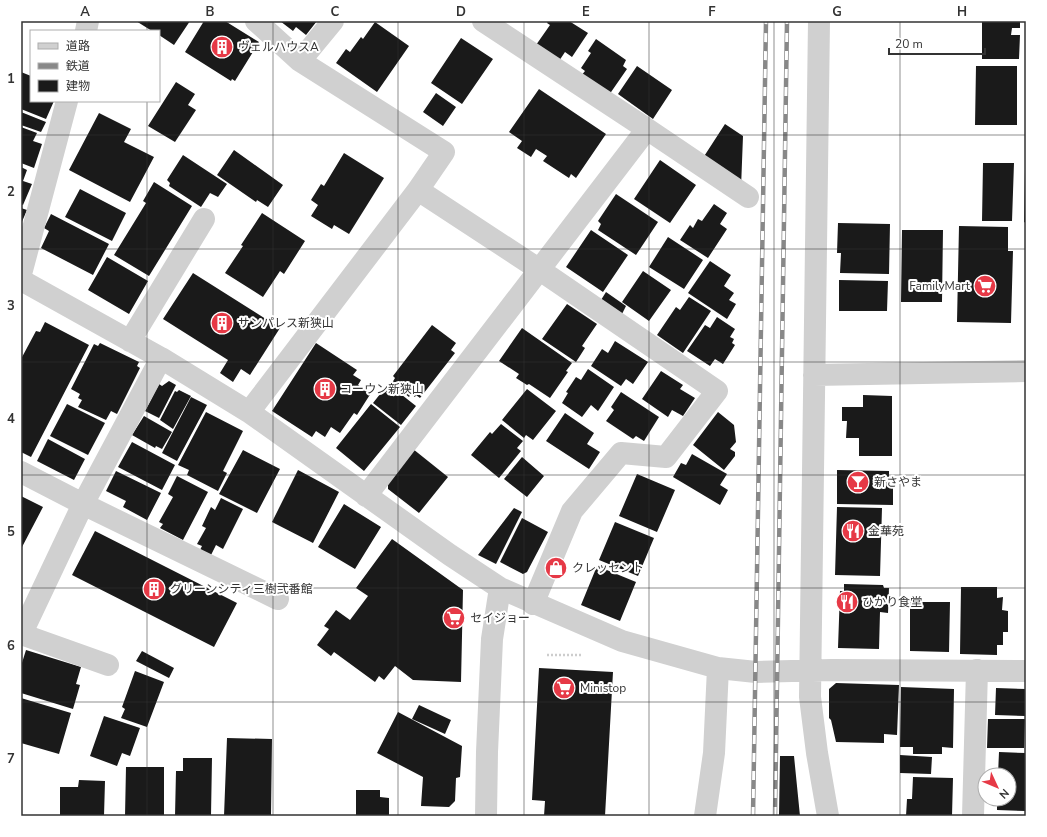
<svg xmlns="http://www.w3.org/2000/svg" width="1047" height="837" viewBox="0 0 1047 837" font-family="'Nunito Sans','Noto Sans JP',sans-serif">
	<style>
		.building { fill: #1a1a1a }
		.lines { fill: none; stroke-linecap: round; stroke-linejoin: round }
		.path { stroke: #cdcdcd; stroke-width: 2.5; stroke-dasharray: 2 2; stroke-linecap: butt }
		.minor { stroke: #d0d0d0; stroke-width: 22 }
		.rail-casing { stroke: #888; stroke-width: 4.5 }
		.rail { stroke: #fff; stroke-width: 3; stroke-dasharray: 9; stroke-linecap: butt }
		.grid { fill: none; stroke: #333; stroke-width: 1; stroke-opacity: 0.55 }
		.labels { text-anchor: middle; stroke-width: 4; stroke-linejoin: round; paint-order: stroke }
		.poi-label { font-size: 12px; fill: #333; stroke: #fff; text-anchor: start }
		.neatline { fill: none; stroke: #333; stroke-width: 1.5 }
		.grid-label { font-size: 13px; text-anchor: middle; font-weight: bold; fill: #333 }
	</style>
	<rect width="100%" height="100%" fill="#fff"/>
	<path class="building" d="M136 21H190L174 45 159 35V31H152Z
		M204 21H225L259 42 235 81 232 79 231 81 185 52Z
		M280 21H317L306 35 296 27 293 31Z
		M548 21H569L588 33 572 57 565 52 559 61 536 45 550 25 547 23Z
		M982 21H1020V28H1012L1011 35H1020L1019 59H982Z
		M375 22 409 46 377 92 336 63 346 49 350 52 361 37 363 39Z
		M461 38 493 59 462 104 431 83Z
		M596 39 626 60 623 66 627 69 609 95 581 76 585 71 581 68 591 53 588 51Z
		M637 66 672 90 653 119 618 94Z
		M976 66H1017V125H975Z
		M21 72 31 76V101H54L46 119 21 109Z
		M176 82 195 94 188 105 196 110 175 142 148 126Z
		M539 89 606 134 576 178 571 174 569 178 543 161 547 156 536 149 531 157 517 148 522 141 509 132Z
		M436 93 456 107 443 126 423 112Z
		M21 112 46 122 41 132 21 125Z
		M99 113 131 129 124 142 154 157 130 202 69 170Z
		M725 124 743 136 741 188 701 161Z
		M21 127 37 133 33 141 42 144 34 168 21 163Z
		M234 150 283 185 268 207 257 200 256 202 217 175Z
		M344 153 384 178 349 234 334 225 332 229 311 216 318 205 311 200 321 184 324 186Z
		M183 155 227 184 218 197 210 193 201 207 169 186 170 183 167 180Z
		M660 160 696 185 670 223 634 199Z
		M983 163H1014L1012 221H982Z
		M21 167 27 170 23 181 32 184 23 205 21 204Z
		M1025 169H1026V223L1024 222Z
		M154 182 192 206 149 276 114 255 146 203 143 201Z
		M80 189 126 213 112 241 65 217Z
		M616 194 658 222 636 255 598 230 601 224 598 221Z
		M714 204 727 213 720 224 727 229 708 258 680 240 690 225 693 228 698 219 702 221Z
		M21 208 27 210 21 224Z
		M262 213 305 241 284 274 280 271 263 297 225 273 243 246 241 245Z
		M51 214 109 244 93 275 41 248 49 231 44 228Z
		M838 223 890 224 889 274 840 273 841 253H837Z
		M959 226 1008 227V251H1013L1011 323 957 322Z
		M591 230 628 255 603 292 566 267Z
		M902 230H943L942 302H901Z
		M668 237 703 260 684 289 649 267Z
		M107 257 148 281 129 314 88 290Z
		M710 261 731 275 724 286 734 293 729 300 736 304 727 319 688 293Z
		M643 271 671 290 649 321 622 302Z
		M193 273 280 328 250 375 241 369 233 382 220 373 228 360 163 319Z
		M839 280 888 281 887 311H839Z
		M606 292 626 306 622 314 601 300Z
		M689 297 711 311 683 353 657 335 676 307 680 310Z
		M567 304 597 324 582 346 585 348 576 362 542 339Z
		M717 317 735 329 730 337 734 339 732 343 735 345 723 364 715 359 710 366 687 351 705 325 710 328Z
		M45 322 89 345 31 457 21 452V359L36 331 40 332Z
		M432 325 456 343 451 350 455 353 420 398 416 395 415 397 411 394 409 397 392 383 395 378 393 376Z
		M522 328 572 363 566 371 568 372 550 398 529 384 527 385 516 378 519 374 499 361Z
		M615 341 648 362 633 384 626 379 621 386 591 366 602 349 608 353Z
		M100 343 139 362 137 366 140 368 117 414 111 411 106 420 78 407 82 400 78 398 80 394 71 389 94 344 98 346Z
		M316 343 357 370 353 375 361 380 358 385 371 393 357 415 354 413 340 433 331 427 325 437 316 431 312 437 272 411Z
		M588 369 614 387 598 411 591 405 582 417 562 403 568 393 566 392 576 377 581 380Z
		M661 371 683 385 680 389 695 398 683 416 672 410 668 417 642 399Z
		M169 381 176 385 159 418 145 411 159 384 162 386Z
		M388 384 416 406 401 425 373 403Z
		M527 389 556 411 533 440 526 435 524 438 502 420Z
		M179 390 191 396 173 429 160 420 175 391 177 392Z
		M621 392 659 417 644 441 636 436 633 439 606 421 614 410 611 407Z
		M863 395 892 396V456H859V438H846L847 421H842V407H863Z
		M191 397 207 405 177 461 162 453Z
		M67 404 105 423 88 455 50 436Z
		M371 404 400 427 364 471 336 448Z
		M206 412 243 431 223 471 227 473 218 491 187 475 189 470 178 465Z
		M718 412 734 425 736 442 730 449 735 452V456L724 470 693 445Z
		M565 413 594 433 587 444 600 452 589 469 546 441Z
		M144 416 172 432 162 449 156 446 155 448 132 435Z
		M501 424 523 441 517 448 521 451 499 478 471 455 490 432 492 434Z
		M48 439 85 459 74 480 37 461Z
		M132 442 175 465 162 490 118 467Z
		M413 449 448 477 419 513 388 489V481Z
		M243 450 280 469 257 513 219 494Z
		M692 454 727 474 720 485 728 490 720 505 673 477 681 463 686 465Z
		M522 457 544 476 527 497 504 479Z
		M298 470 339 492 313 543 272 522Z
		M837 470 889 471V479H893V505L837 504Z
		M116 471 161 493 147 520 123 507 126 501 106 491Z
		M637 474 675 490 657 532 619 516Z
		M177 476 208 492 183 540 160 528 163 524 159 522 173 497 168 494Z
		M21 496 43 507 21 549Z
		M221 498 243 509 223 549 216 545 211 555 200 550 202 546 197 544 206 528 202 526 211 507 215 510Z
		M344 504 381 527 355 569 318 547Z
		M837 507 882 508 880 576 835 575Z
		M514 508 522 512 496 564 478 555Z
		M522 518 548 532 527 572 523 574 500 562Z
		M615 522 654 538 638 576 599 560Z
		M95 531 237 603 214 647 72 575Z
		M392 539 463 590 461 682 413 680 395 666 384 680 379 676 375 682 334 652 331 656 317 645 329 629 324 626 336 610 350 620 368 596 356 588Z
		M597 566 636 582 620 621 581 605Z
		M844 584 883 585 884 588H889L888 613 880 612 879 649 838 648 840 591H844Z
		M961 587H997V598L1003 597 1002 610 1008 611V632H1003V645H997V655L960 654Z
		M910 602H950L949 652 910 651Z
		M26 650 81 667 76 684 80 685 73 709 21 693V666Z
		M142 651 174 668 169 678 136 661Z
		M539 668 613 672 605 816H544L545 801 532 800Z
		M135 671 164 682 147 727 121 718 125 709 122 707Z
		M836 683 899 685 897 735 884 734V743L836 742 831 720 829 718V689Z
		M901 687 954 689 953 748 942 747V754H913V747H900Z
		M996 688 1026 689V716L995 715Z
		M21 698 71 713 59 754 21 743Z
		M419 705 451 720 445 734 412 719Z
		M398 712 462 746 460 777 456 778 455 801 449 807 421 806 423 777 377 753Z
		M104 716 140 728 130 756 122 753 117 766 90 756Z
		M988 719H1025L1024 748H987Z
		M227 738 272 739 271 816H224Z
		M999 752 1026 753V811L997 810V799H1009V775H998Z
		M900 755 932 757 931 774 900 773Z
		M780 756H794L800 816H779Z
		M183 758H212L211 816H175L176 771H183Z
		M126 767H164V816H125Z
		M913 777 953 778 952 816H906L907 799H912Z
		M79 780 105 781 104 816H60V787H78Z
		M356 790H380V797L389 798V816H356Z"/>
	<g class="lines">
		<path class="path" d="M547 655H581"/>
		<path class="minor" d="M483 21 647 129 748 197
			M819 21 810 697 817 753 828 816
			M86 31 88 21
			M300 61 333 21
			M418 190 540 270 717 391 666 457 621 453 572 511 533 604
			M21 274 67 101
			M21 280 161 358 249 412 450 555 500 588 622 641 718 668 756 672 832 670 1026 671
			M130 341 204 219
			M814 375 1026 371
			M249 412 418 190 444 152 300 61 256 21
			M21 472 83 504 278 599
			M366 496 647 129
			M21 634 108 665
			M21 635 83 504 161 358
			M486 816 487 752 492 639 500 588
			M705 816 714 753 718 668
			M973 816 977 670"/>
		<g class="rail-casing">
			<path id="rail" d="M753 816 766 21
				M775 816 787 21"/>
		</g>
		<use href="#rail" class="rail"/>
	</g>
	<path class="grid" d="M147 21V31M273 21V816M398 21V816M524 21V816M649 21V816M774 21V816M900 21V816M147 101V816M21 135H1026M21 249H1026M21 362H1026M21 475H1026M21 588H1026M21 702H1026"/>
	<defs>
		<g id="building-disc" transform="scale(1.15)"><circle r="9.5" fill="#e63946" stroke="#fff"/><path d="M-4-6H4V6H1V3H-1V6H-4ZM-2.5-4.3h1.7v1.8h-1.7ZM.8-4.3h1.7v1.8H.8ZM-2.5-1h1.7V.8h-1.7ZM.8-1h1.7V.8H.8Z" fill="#fff"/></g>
		<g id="supermarket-disc" transform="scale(1.15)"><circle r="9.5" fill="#e63946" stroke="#fff"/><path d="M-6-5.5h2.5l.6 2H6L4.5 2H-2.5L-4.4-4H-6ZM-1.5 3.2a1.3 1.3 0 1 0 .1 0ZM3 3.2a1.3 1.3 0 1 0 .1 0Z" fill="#fff"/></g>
		<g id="bar-disc" transform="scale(1.15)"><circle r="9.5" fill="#e63946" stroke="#fff"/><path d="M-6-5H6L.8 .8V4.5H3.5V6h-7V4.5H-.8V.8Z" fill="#fff"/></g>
		<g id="restaurant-disc" transform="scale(1.15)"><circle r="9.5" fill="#e63946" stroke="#fff"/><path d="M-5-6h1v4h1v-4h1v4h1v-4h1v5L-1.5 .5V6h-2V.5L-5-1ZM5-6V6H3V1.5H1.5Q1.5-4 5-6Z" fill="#fff"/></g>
		<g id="shop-disc" transform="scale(1.15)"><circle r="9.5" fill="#e63946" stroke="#fff"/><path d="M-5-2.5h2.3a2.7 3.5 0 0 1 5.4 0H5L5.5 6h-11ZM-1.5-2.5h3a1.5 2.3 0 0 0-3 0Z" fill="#fff"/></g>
	</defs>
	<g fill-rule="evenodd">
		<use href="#building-disc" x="222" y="47"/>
		<use href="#supermarket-disc" x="985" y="286"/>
		<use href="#building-disc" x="222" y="323"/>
		<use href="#building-disc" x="325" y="389"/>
		<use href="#bar-disc" x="858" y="482"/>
		<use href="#restaurant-disc" x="853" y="531"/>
		<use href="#shop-disc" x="556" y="568"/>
		<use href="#building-disc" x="154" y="589"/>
		<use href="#restaurant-disc" x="847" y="602"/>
		<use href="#supermarket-disc" x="454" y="618"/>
		<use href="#supermarket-disc" x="564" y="688"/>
	</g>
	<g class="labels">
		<g class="poi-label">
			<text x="238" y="51">ヴェルハウスA</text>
			<text x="970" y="290" text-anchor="end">FamilyMart</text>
			<text x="238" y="327">サンパレス新狭山</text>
			<text x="340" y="393">コーウン新狭山</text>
			<text x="874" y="486">新さやま</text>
			<text x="868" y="535">金華苑</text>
			<text x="572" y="572">クレッセント</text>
			<text x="170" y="593">グリーンシティ三樹弐番館</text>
			<text x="862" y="606">ひかり食堂</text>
			<text x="470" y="622">セイジョー</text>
			<text x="580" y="692">Ministop</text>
		</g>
	</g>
	<rect width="1047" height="837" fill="none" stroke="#ffffff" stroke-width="44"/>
	<rect x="30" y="30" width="130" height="72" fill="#ffffff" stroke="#adadad"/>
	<rect x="38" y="43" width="20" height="6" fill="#d0d0d0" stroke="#adadad"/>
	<text x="66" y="50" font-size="12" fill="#333333">道路</text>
	<rect x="38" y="63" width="20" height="6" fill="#888888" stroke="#adadad"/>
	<text x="66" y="70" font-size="12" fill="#333333">鉄道</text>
	<rect x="38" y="80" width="20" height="12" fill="#1a1a1a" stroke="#adadad"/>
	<text x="66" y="90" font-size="12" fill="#333333">建物</text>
	<g transform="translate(997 787) rotate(134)"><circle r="19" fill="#ffffff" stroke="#adadad"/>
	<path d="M0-3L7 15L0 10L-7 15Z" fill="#e63946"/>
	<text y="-6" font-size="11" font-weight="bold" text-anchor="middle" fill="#333333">N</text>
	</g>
	<path d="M889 48v6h96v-6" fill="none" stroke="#333333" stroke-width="2"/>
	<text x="895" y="48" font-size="12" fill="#333333" stroke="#ffffff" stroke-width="3" paint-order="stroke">20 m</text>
	<rect x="22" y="22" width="1003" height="793" class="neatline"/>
	<g class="grid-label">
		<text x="85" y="16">A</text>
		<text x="210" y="16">B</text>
		<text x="335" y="16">C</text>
		<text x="461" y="16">D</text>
		<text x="586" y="16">E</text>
		<text x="712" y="16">F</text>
		<text x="837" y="16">G</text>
		<text x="962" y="16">H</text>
		<text x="11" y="83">1</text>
		<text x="11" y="196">2</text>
		<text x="11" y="310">3</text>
		<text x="11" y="423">4</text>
		<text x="11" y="536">5</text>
		<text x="11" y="650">6</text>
		<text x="11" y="763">7</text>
	</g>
</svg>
